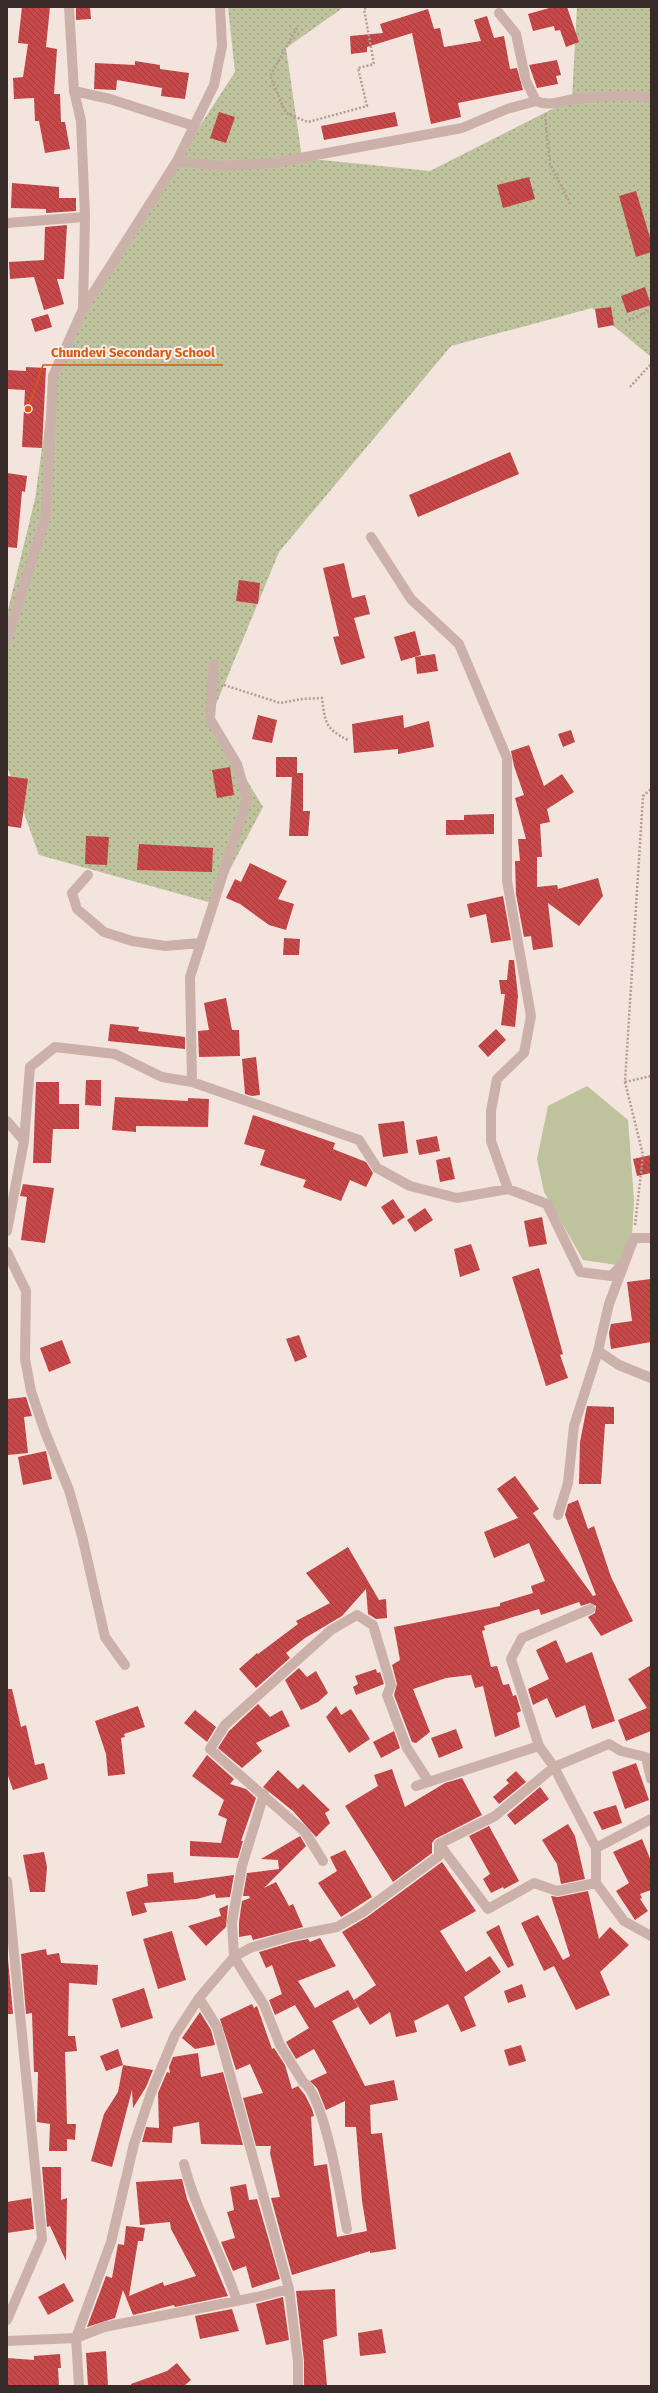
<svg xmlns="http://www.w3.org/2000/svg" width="658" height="2393" viewBox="0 0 658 2393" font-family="'Fira Sans',sans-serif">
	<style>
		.grass { fill: url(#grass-dots) }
		.park { fill: #bec29d }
		.building { fill: url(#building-back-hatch) }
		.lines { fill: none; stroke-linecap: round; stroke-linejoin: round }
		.path { stroke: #b79a93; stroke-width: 2.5; stroke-dasharray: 2 2; stroke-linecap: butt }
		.minor { stroke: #cbb1a9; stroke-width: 10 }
		.leader { fill: none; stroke: #df570d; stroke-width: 1.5 }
		.callout-dot { fill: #df570d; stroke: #faefea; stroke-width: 1.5 }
		.callout-label { font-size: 13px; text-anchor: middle; font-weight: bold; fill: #df570d; stroke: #faefea; stroke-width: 4; stroke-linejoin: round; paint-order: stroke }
	</style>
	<defs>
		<pattern id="grass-dots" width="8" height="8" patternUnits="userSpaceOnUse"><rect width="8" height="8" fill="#bec29d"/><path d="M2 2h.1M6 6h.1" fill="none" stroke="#9b9e80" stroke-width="1.8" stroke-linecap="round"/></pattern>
		<pattern id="building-back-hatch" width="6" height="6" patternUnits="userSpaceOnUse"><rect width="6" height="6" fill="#c64848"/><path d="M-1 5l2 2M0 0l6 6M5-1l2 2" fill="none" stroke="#a23c3c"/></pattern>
	</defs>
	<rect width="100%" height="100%" fill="#f3e4de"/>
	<path class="grass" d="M228 7H344L286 48 302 158 430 171 572 99 577 7H651V357L592 308 451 346 279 552 210 719 263 807 212 903 39 855 7 766V614L35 499 54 361 177 161 235 72Z"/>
	<path class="park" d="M587 1086 628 1120 634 1200 631 1255 617 1265 583 1260 544 1192 537 1159 548 1106Z"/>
	<path class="building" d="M22 7H50L46 47 57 49 54 94H60L61 122H65L70 149 45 153 39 121H35L34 98 14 99 13 78 23 77 28 44 18 43Z
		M76 7H90L91 19 76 20Z
		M553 7H567L579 42 566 47 560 30 555 31 554 26 533 31 528 14Z
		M428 9 434 29 440 28 444 47 481 41 474 20 487 16 494 38 504 36 510 69 517 68 523 90 458 103 461 117 431 124 412 33 367 47V52L351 54 350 36 383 33 380 24Z
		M557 60 561 75 556 76 558 84 537 88 529 65Z
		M135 61 160 65V69L189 73 185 99 161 96 162 88 117 80 116 90 94 89 95 63 135 65Z
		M219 112 235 117 226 143 210 138Z
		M395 112 398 126 324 140 321 126Z
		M529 177 535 199 503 208 497 185Z
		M12 183 59 187V198H76V211L46 213V209L11 208Z
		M636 191 651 241V252L636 257 619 196Z
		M67 225 64 279H57L64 304 44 310 34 277 10 279 9 262 44 260 45 227Z
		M645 287 651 305 627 313 621 296Z
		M611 307 614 325 598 328 595 309Z
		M48 314 52 327 35 332 31 319Z
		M26 367 46 368 42 448 22 447 25 390 7 389V370L26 371Z
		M510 452 519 474 418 517 409 495Z
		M7 473 27 476 25 492 22 491 17 548 7 547Z
		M344 563 352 598 365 595 370 614 354 618 365 658 341 665 333 637 339 636 323 568Z
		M239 580 260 583 258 604 236 601Z
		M415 631 421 655 401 661 394 637Z
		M435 654 438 671 417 674 415 657Z
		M258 715 277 720 272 743 252 739Z
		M403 715 404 728 429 721 434 747 398 754V749L354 753 352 724Z
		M571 730 575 742 563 747 558 734Z
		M529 745 544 786 562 774 574 792 547 809 550 822 540 824 542 857H537V887L557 885 558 889 598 878 603 896 579 926 548 903 553 947 533 950 531 936 524 937 516 894 515 861H520L518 839H526L515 798 524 795 514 766 511 751Z
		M276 757H297V773H303V811H310L308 836H289L292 777H276Z
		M230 767 234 795 217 798 212 770Z
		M7 776 28 779 21 828 7 826Z
		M494 814V834L446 835V820H464V815Z
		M86 836 109 837 107 865 85 864Z
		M139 844 213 848 212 872 137 870Z
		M250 863 287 881 278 899 294 904 286 930 269 925 240 904 226 898 235 879 241 882Z
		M503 896 511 940 491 943 486 914 470 918 467 904Z
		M284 938 300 939 299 955H283Z
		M509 960H514L518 996 515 1027 501 1025 505 994H501L499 980H507Z
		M226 998 232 1030H239L240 1056 199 1057 198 1031 209 1030 204 1003Z
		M110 1024 139 1027 138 1031 185 1037V1049L108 1041Z
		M496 1029 506 1040 488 1057 478 1046Z
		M256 1057 260 1095 252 1096 245 1094 242 1059Z
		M86 1080H101V1106L85 1105Z
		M36 1082H59V1104H79V1129H53L51 1163H33Z
		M115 1097 188 1101V1098L209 1099 208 1127 136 1126V1132L112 1130Z
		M253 1115 335 1143 333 1149 366 1162 373 1173 366 1187 350 1180 341 1201 303 1187 306 1180 260 1165 265 1150 244 1144Z
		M404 1121 408 1153 383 1157 378 1124Z
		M437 1136 440 1151 419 1155 416 1140Z
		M651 1155V1173L637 1176 633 1159Z
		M450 1157 455 1179 440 1182 436 1160Z
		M23 1184 54 1188 45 1243 21 1240 27 1197 20 1196Z
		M393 1199 405 1217 393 1225 381 1207Z
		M425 1208 433 1220 415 1232 407 1220Z
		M542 1217 547 1244 529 1247 524 1221Z
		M471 1244 480 1270 460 1277 454 1249Z
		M539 1268 563 1354 560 1355 568 1378 546 1386 512 1277Z
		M651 1279V1342L611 1349 609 1333 611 1324 632 1321 627 1282Z
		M299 1335 307 1357 295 1362 286 1339Z
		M62 1340 71 1363 49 1372 40 1348Z
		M26 1397 32 1416 24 1417 28 1453 7 1455V1399Z
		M587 1406 614 1407V1424H605L601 1484H579L580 1442Z
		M46 1451 52 1479 23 1485 18 1457Z
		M515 1476 539 1509 533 1513 593 1596 596 1595 565 1515 568 1504 578 1500 588 1529 594 1526 611 1577 633 1621 601 1636 588 1617 595 1613 596 1606 590 1603 581 1606 579 1602 541 1615 539 1609 484 1626 485 1630 482 1631 491 1667 497 1666 503 1685 509 1684 513 1696 516 1695 521 1711 517 1713 520 1727 495 1737 483 1686 475 1688 471 1675 446 1678 413 1689 430 1732 416 1743 412 1742 394 1695 397 1684 392 1665 400 1660 394 1627 500 1606V1603L533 1593 531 1586 545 1581 529 1543 494 1558 484 1532 518 1518 497 1489Z
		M348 1547 379 1600 386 1599 387 1618 376 1619 368 1614 366 1589 342 1616 305 1638 286 1653 290 1658 256 1688 239 1669 257 1653 258 1654 298 1624 296 1621 330 1603 306 1573Z
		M556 1640 566 1663 592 1652 615 1721 592 1729 585 1705 556 1718 547 1698 533 1705 528 1689 549 1679 536 1650Z
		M651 1665V1731L626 1741 618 1720 647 1708 628 1679Z
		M299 1668 307 1677 316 1671 328 1693 318 1702 301 1710 285 1680Z
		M376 1669 377 1673 380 1672 384 1684 356 1695 353 1687 358 1684 355 1676Z
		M7 1689H12L21 1727 26 1725 35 1765 44 1763 48 1779 13 1790 7 1773Z
		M258 1704 270 1717 282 1710 290 1726 256 1743 262 1751 242 1768 218 1748 229 1731Z
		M138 1706 145 1727 124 1734 125 1737 121 1738 125 1774 108 1776 106 1754 95 1721Z
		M336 1706 341 1715 351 1709 370 1739 349 1753 326 1717Z
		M195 1710 216 1727 207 1742 184 1723Z
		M456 1729 463 1748 439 1758 431 1738Z
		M394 1731 400 1748 381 1758 373 1742Z
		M207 1755 234 1779 230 1784 246 1789 256 1798 241 1841H243L238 1858 190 1856V1841L221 1843 227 1819 218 1815 224 1800 192 1776Z
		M636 1763 649 1800 625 1809 612 1772Z
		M392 1769 405 1807 445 1783 462 1778 482 1815 435 1839 432 1843V1853L393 1882 345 1806 378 1786 374 1775Z
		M278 1770 298 1789 303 1784 330 1810 325 1813 330 1823 316 1837 293 1811 263 1787Z
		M516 1771 526 1782 499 1804 493 1797 509 1783 506 1780Z
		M540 1787 549 1799 515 1825 507 1815Z
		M616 1805 622 1823 602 1830 593 1812Z
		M568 1824 575 1836 585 1879 561 1884 557 1864 542 1840Z
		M489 1826 519 1881 504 1889 503 1887 491 1893 483 1879 490 1874 469 1836Z
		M300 1836 306 1846 264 1888 276 1882 289 1906 293 1904 303 1927 253 1940 251 1935 239 1937V1922L242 1901 250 1898 249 1896H243L247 1873 279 1869 278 1860 261 1859Z
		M642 1839 651 1861V1890L640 1894 642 1898 640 1899 648 1911 635 1920 616 1891 629 1883 613 1852Z
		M345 1850 372 1897 341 1917 318 1883 337 1871 330 1857Z
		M44 1852 47 1867 45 1892H30L23 1855Z
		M442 1862 476 1911 440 1931 466 1972 490 1956 501 1972 464 1997 476 2026 461 2032 448 2004 414 2021 417 2032 396 2037 390 2012 370 2025 354 2000 376 1985 342 1932 367 1917Z
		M173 1872 174 1883 234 1875 230 1897 216 1898 215 1894 197 1899 144 1903 147 1912 132 1916 126 1892 148 1886 147 1874Z
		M588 1891 599 1939 610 1927 629 1945 600 1972 610 1995 576 2010 554 1966 544 1971 521 1923 538 1915 563 1960 570 1956 551 1896 558 1897Z
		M228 1905 226 1927 206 1946 188 1926 221 1916 219 1909Z
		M499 1925 514 1965 508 1968 486 1932Z
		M172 1931 186 1980 158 1989 143 1939Z
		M320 1938 336 1966 298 1981 315 2008 348 1990 358 2007 332 2021 365 2086 394 2080 398 2100 370 2105 371 2134 382 2133 396 2249 370 2253V2251L292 2275 271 2198 280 2197 270 2153 271 2146H256L243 2098 263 2093 250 2064 236 2070 220 2019 252 2004 254 2008 257 2006 272 2049 274 2048 285 2065 292 2089 298 2086 305 2095 312 2109 314 2116 311 2117 314 2166 327 2164 337 2237 367 2231 362 2201 356 2127H345V2101L326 2110 317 2088 310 2081 327 2073 314 2049 296 2059 286 2042 309 2028 295 2005 275 2015 269 2000 282 1994 272 1965 266 1968 259 1952 293 1942 308 1939 310 1942Z
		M7 1948 13 2014H7Z
		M46 1949 47 1955 59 1953 61 1963 98 1965 97 1985 69 1983 68 2036H75L77 2051 65 2052 67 2124H76L75 2140 67 2139V2151H49L50 2124 37 2122 38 2072H34L32 2013 26 2014 21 1954Z
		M522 1984 526 1997 508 2003 504 1991Z
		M144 1988 153 2018 121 2028 112 1999Z
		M200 2012 211 2030 215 2045 195 2049 182 2038Z
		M521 2045 526 2061 509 2066 504 2050Z
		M118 2049 123 2065 106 2071 100 2056Z
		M198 2053 201 2077 223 2072 243 2145 201 2144 199 2122 173 2127 172 2143 142 2142 146 2127 159 2128 158 2093 167 2072 170 2073 169 2067 173 2057Z
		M123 2065 153 2070 146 2087 133 2108 132 2090 112 2167 91 2161 104 2114 118 2092Z
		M42 2167H61V2200L67 2198 66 2261 50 2226 47 2227Z
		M182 2179 187 2199 228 2296 175 2307 174 2305 133 2315 123 2290 115 2318 87 2327 106 2276 112 2278 118 2244 124 2245 126 2226 145 2228 143 2241H138L129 2296 163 2282 164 2286 196 2276 171 2229 170 2222 140 2225 136 2182Z
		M246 2184 249 2200 257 2199 280 2279 252 2288 246 2266 233 2271 221 2242 235 2238 227 2212 234 2210 230 2187Z
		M31 2198 34 2229 7 2233V2202Z
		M64 2283 74 2301 48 2315 38 2297Z
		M335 2289 337 2336 323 2340 327 2386H304V2361L296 2291Z
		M283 2297 289 2340 266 2345 256 2304Z
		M232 2309 239 2331 200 2339 195 2316Z
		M382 2329 386 2353 360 2356 358 2333Z
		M106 2351 108 2386H88L86 2353Z
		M60 2354 61 2368H58L59 2386H7V2358L34 2360V2356Z
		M177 2363 191 2380 184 2386H131V2384L167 2371Z"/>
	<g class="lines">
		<path class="path" d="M297 28 270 76 286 113 308 122 367 106 358 68 374 64 364 9 368 7
			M545 115 550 164 571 205
			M625 322 651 310
			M630 387 651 364
			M224 685 280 703 302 699 322 698C325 722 325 729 348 740
			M625 1082 651 1076
			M635 1225 643 1155 625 1082 643 796 651 789"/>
		<path class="minor" d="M69 7 74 91 81 121 85 217 83 309
			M74 91 110 99 194 126
			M536 101C551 107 559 101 574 99 600 97 626 93 651 98
			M177 161 221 166 273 163 462 128 507 109 536 101 526 81 516 34 499 13
			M7 223 85 217
			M371 537 411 599 459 644 507 758V881L531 1016 524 1053 497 1079 491 1111V1141L508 1189
			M7 640 46 516 53 376 83 309 177 161 214 85 222 46 220 7
			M88 875 72 893 77 909 104 932 132 941 165 946 200 943
			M192 1082 190 977 247 799 237 764 210 719 214 664
			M7 1121 24 1141 7 1231
			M24 1141 30 1067 55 1047 115 1054 162 1077 192 1082 359 1140 377 1168 410 1186 457 1198 508 1189 547 1204 580 1272 611 1276 624 1263 634 1238 609 1304 598 1351 619 1365 651 1378
			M634 1238H651
			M7 1252 26 1291 25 1359 31 1391 45 1432 69 1490 82 1536 105 1637 125 1665
			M558 1515 568 1483 574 1426 598 1351
			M539 1746 511 1659 522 1638 590 1609
			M416 1786 539 1746 554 1767 596 1848V1883L624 1921 651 1936
			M264 1794 242 1866 232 1922 234 1957 264 2005 280 2045 303 2082C325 2096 341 2201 347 2229
			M439 1844 488 1909 534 1883 557 1891 596 1883
			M596 1848 651 1819
			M323 1861 305 1832 210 1749 225 1725 331 1630 357 1615 373 1625 391 1685 387 1695 407 1748 429 1782
			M7 1881 42 2239 7 2320
			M199 1998 217 2027 289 2289 298 2362V2386
			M184 2164C196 2212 222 2254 237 2301
			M7 2341 76 2338 104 2327 257 2297 289 2289
			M79 2386 76 2338 111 2242 134 2144 151 2093 175 2035 199 1998 234 1957 250 1948 291 1936 337 1927 363 1912 439 1856V1844L495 1816 554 1767 609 1744 621 1751 646 1757 651 1779"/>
	</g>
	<path class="leader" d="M28 409L43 365H223"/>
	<circle class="callout-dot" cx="28" cy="409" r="4"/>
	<g class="callout-label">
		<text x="133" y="357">Chundevi Secondary School</text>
	</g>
	<rect width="658" height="2393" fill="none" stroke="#382a29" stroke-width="16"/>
</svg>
